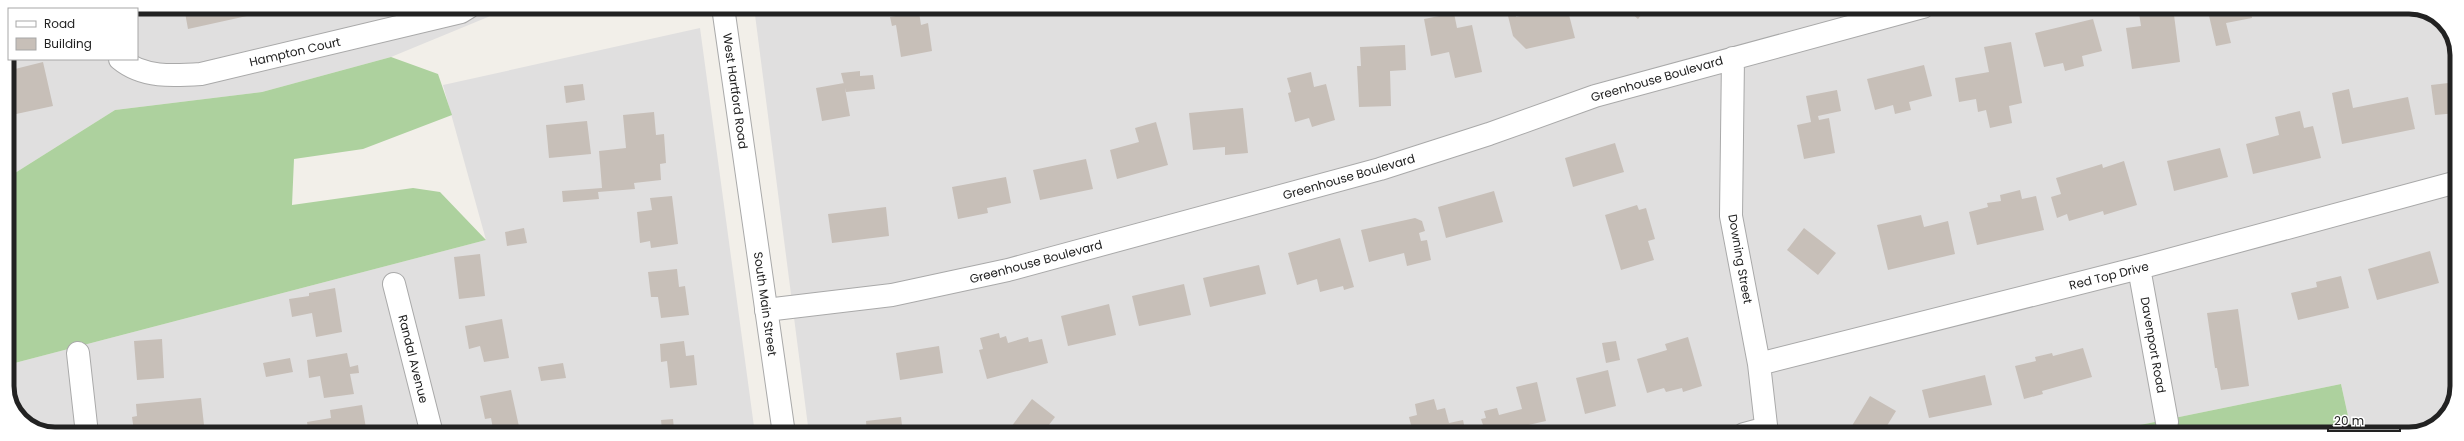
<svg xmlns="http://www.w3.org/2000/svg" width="2464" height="441" viewBox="0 0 2464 441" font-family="Poppins,sans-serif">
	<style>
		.residential { fill: #e0dfdf }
		.forest { fill: #add19e }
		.building { fill: #c7bfb8 }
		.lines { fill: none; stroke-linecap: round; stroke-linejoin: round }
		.minor-casing { stroke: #a9a9a9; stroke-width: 24 }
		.tertiary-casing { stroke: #a9a9a9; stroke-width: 24 }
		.minor { stroke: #fff; stroke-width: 22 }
		.tertiary { stroke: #fff; stroke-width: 22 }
		.labels { text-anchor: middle; stroke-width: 3; stroke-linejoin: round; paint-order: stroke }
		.street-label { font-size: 12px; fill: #222; stroke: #fff }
		.rim { fill: none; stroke: #222; stroke-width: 5 }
	</style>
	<rect width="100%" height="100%" fill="#f2efe9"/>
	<path class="residential" d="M55 7H501L488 17 391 57 262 92 115 110 7 178V55L9 50V59H137V9H51Z
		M754 7H2415L2443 21 2457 49V392L2440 422 2409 434H2352L2341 384 2096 434H809Z
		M700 28 755 434H49L21 420 7 392V365L486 240 443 85Z"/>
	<path class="forest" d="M391 57 438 74 452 115 363 149 294 159 292 205 413 188 440 192 486 240 7 365V178L115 110 262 92Z
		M2341 384 2352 434H2096Z"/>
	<path class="building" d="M184 7H254L256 14 188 29Z
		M1514 7 1516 17 1529 14 1528 7H1546V10L1567 7 1575 38 1526 49 1513 36 1506 8Z
		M1624 7H1648L1638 19Z
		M2138 7H2173L2180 62 2132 69 2126 28 2141 26Z
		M2207 7H2250L2252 18 2226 23 2231 43 2216 46Z
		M919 12 921 25 928 23 932 51 901 57 896 25 892 26 890 17Z
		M1454 13 1457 28 1472 25 1482 72 1455 78 1449 52 1431 56 1424 19Z
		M2093 19 2102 51 2082 56 2084 66 2065 71 2063 63 2044 67 2035 33Z
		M2011 42 2022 103 2009 106 2012 123 1990 128 1986 110 1978 112 1976 99 1959 102 1955 78 1989 72 1984 47Z
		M1405 45 1406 70 1390 71 1391 106 1359 107 1357 66H1361L1360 47Z
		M43 62 53 106 7 116V71Z
		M1924 65 1932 96 1909 102 1911 110 1895 114 1893 105 1875 110 1867 79Z
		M860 71V76L873 75 875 89 846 92 841 73Z
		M1311 72 1314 87 1326 84 1335 120 1312 127 1309 118 1295 122 1288 93 1291 92 1287 78Z
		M2457 82V113L2435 115 2431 85Z
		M844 83 850 116 822 121 816 88Z
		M583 84 585 100 566 103 564 86Z
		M2349 89 2353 108 2408 97 2415 129 2342 144 2332 93Z
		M1837 90 1841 111 1818 116 1819 120 1829 118 1835 153 1804 159 1797 125 1811 122 1806 96Z
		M1243 108 1248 153 1225 155V147L1193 150 1189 113Z
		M2300 111 2304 128 2313 126 2321 158 2253 174 2246 144 2279 135 2275 117Z
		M654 112 656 135 664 134 666 163 660 164 661 180 634 183 635 189 598 192 599 199 563 202 562 191 602 188 599 151 626 148 623 115Z
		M587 121 591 154 549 158 546 125Z
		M1156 122 1168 165 1117 179 1110 150 1139 142 1135 128Z
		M1615 143 1624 172 1573 187 1565 158Z
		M2220 148 2228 177 2174 191 2167 161Z
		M1086 159 1093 189 1040 200 1033 170Z
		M2124 161 2137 205 2104 215 2103 211 2069 221 2067 214 2057 218 2051 197 2061 194 2056 178 2102 164 2103 168Z
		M1006 177 1011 203 987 208 988 213 958 219 952 187Z
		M2020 190 2022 199 2036 196 2044 230 1977 245 1969 212 1988 207 1987 203 2001 201 2000 195Z
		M1494 191 1503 222 1446 238 1438 207Z
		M672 196 678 244 651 248 650 241 640 243 637 212 652 210 650 198Z
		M1637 205 1639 210 1646 208 1655 239 1648 241 1654 260 1621 270 1605 215Z
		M886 207 889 236 832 243 828 214Z
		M1921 215 1924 227 1948 221 1955 254 1888 270 1877 225Z
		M1415 218 1422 221 1425 231 1419 233 1421 241 1427 240 1431 260 1407 266 1404 253 1369 262 1361 230Z
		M524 228 527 243 507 246 505 232Z
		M1804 228 1836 253 1818 275 1787 250Z
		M1340 238 1354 287 1344 290 1343 286 1320 292 1317 279 1297 285 1288 253Z
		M2430 251 2439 283 2377 300 2368 269Z
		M480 254 485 296 459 299 454 257Z
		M1259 265 1266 294 1210 307 1203 278Z
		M677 269 679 287 685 286 689 315 661 318 658 297H651L648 272Z
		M2341 276 2349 308 2298 320 2291 293 2317 287 2316 282Z
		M1184 284 1191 315 1139 326 1132 296Z
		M335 288 342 332 316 337 312 313 292 317 289 299 309 296V293Z
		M1109 304 1116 335 1068 346 1061 316Z
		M2238 309 2249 386 2221 390 2217 368H2215L2207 313Z
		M502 319 509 358 484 362 480 346 469 349 465 326Z
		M999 333 1000 338 1006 336 1008 343 1028 337 1029 342 1042 339 1048 363 987 379 979 350 983 349 980 338Z
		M1688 337 1702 386 1683 392 1682 388 1666 392 1664 388 1647 393 1637 359 1667 350 1665 344Z
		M162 339 164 378 137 380 134 341Z
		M684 341 686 356 694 355 697 385 670 388 667 361 661 362 660 344Z
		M1616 341 1620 360 1606 363 1602 343Z
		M939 346 943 373 900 380 896 353Z
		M2083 348 2092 377 2042 391 2043 394 2024 399 2015 366 2036 361 2035 357 2052 353 2053 356Z
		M347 353 350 367 358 365 359 373 350 374 354 394 324 398 320 376 309 378 307 360Z
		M290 358 293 372 266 377 263 363Z
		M563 363 566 378 541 381 538 367Z
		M1608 370 1616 406 1585 414 1576 378Z
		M1985 375 1992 405 1929 418 1922 390Z
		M7 380H9L11 399 7 392Z
		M1537 382 1546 421 1524 426 1526 434H1486L1481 419 1486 418 1484 411 1497 408 1499 415 1522 409 1516 387Z
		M511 390 520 431 494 434 491 418 485 419 480 396Z
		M1870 396 1896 411 1882 434H1847Z
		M201 398 205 434H140L139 430 134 431 132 417 137 416 136 404Z
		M1032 399 1055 417 1042 434H1012L1008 431Z
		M1434 399 1437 410 1445 408 1449 423 1463 420 1466 434H1410L1413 433 1409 417 1417 415 1415 404Z
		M362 405 367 434H309L307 422 331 418 330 410Z
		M901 417 903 434H867L866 421Z
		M673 419 674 429 662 430 661 420Z
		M704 427 705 434H668V431Z"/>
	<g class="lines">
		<g class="minor-casing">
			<path id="minor" d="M56 7 61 9
				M1733 58 1731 216 1759 364 1767 434
				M120 59C143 78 173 76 201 74L461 12 469 7
				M2139 268 2167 422
				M394 284 432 434
				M766 310 892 295 1008 270 1380 169 1489 134 1595 96 1923 7
				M78 353 87 434
				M1759 364 2139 268 2457 182
				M1744 434 1766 428"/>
		</g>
		<g class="tertiary-casing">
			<path id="tertiary" d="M723 7 784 434"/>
		</g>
		<use href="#minor" class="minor"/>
		<use href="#tertiary" class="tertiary"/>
	</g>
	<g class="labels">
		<g class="street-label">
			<text transform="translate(295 52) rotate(-13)" y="4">Hampton Court</text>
			<text transform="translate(1657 79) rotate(-16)" y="4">Greenhouse Boulevard</text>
			<text transform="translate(735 91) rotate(82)" y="4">West Hartford Road</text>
			<text transform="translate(1349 177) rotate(-16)" y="4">Greenhouse Boulevard</text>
			<text transform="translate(1740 259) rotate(80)" y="4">Downing Street</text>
			<text transform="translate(1036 262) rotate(-15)" y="4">Greenhouse Boulevard</text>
			<text transform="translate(2109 276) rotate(-14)" y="4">Red Top Drive</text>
			<text transform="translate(765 304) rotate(82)" y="4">South Main Street</text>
			<text transform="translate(2153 345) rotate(80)" y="4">Davenport Road</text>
			<text transform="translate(413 359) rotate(76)" y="4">Randal Avenue</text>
		</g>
	</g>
	<path d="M0 0H2464V441H0ZM55 14H2409A41 41 0 0 1 2450 55V386A41 41 0 0 1 2409 427H55A41 41 0 0 1 14 386V55A41 41 0 0 1 55 14Z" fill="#fff" fill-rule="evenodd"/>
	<path class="rim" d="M55 14H2409A41 41 0 0 1 2450 55V386A41 41 0 0 1 2409 427H55A41 41 0 0 1 14 386V55A41 41 0 0 1 55 14Z"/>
	<rect x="8" y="8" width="130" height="52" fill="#ffffff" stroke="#a7a7a7"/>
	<rect x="16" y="21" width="20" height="6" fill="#ffffff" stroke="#a7a7a7"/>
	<text x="44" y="28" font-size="12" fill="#222222">Road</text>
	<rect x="16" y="38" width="20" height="12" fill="#c7bfb8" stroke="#a7a7a7"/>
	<text x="44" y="48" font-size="12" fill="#222222">Building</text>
	<path d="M2328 425v6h72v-6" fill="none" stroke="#222222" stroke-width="2"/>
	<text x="2334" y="425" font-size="12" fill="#222222" stroke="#ffffff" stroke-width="3" paint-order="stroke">20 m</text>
</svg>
